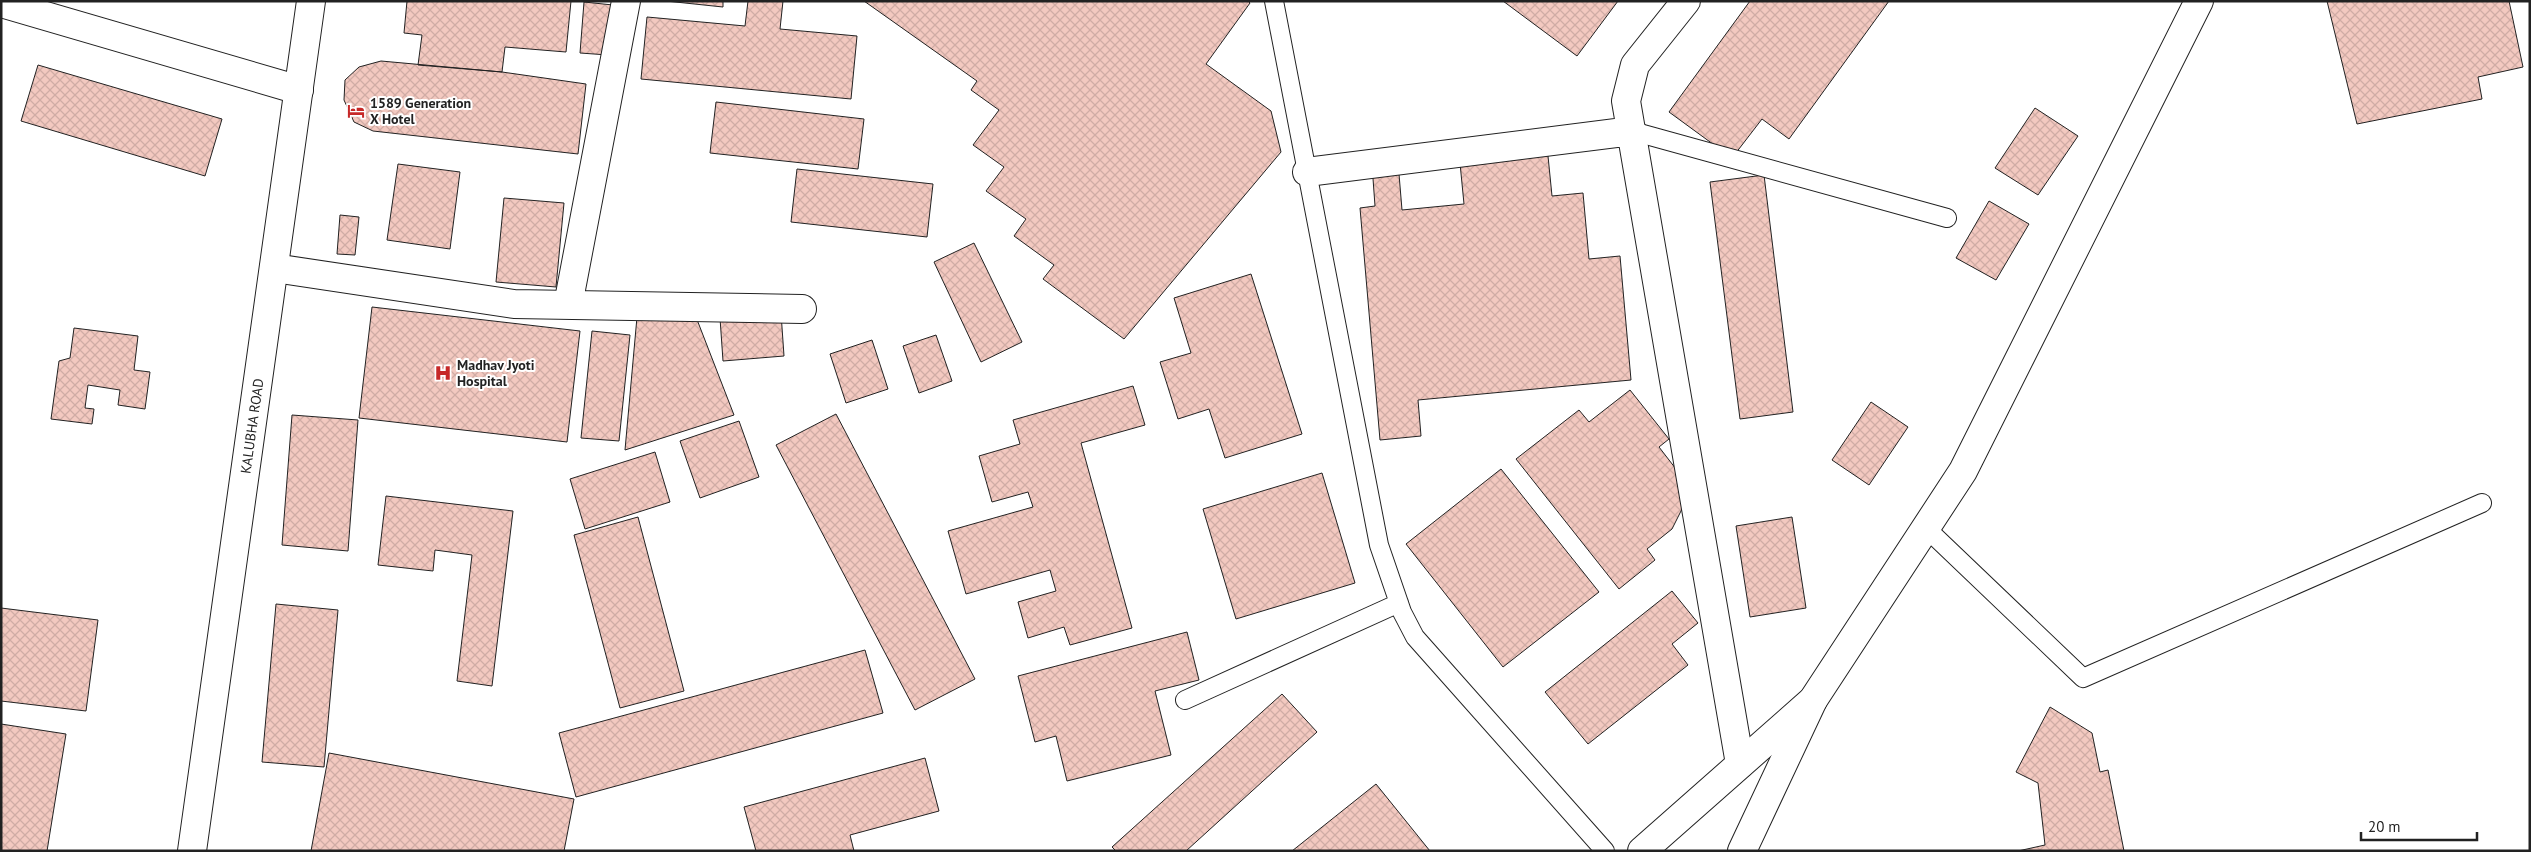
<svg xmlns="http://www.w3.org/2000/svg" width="2531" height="852" viewBox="0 0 2531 852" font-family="'PT Sans',sans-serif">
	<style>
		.building { fill: url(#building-cross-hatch); stroke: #222 }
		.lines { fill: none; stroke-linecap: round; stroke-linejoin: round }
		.service-casing { stroke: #222; stroke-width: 20 }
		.minor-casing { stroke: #222; stroke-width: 30 }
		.tertiary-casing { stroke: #222; stroke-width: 30 }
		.secondary-casing { stroke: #222; stroke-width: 30 }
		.primary-casing { stroke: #222; stroke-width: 30 }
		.service { stroke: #fff; stroke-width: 18 }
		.minor { stroke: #fff; stroke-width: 28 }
		.tertiary { stroke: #fff; stroke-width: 28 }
		.secondary { stroke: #fff; stroke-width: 28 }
		.primary { stroke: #fff; stroke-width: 28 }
		.labels { text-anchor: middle; stroke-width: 4; stroke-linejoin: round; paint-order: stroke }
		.poi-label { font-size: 14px; font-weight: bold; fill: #222; stroke: #fff; text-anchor: start }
		.street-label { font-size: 14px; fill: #222; stroke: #fff }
	</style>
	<defs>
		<pattern id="building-cross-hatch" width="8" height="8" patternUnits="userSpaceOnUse" patternTransform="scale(1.25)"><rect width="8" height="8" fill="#f3c9c0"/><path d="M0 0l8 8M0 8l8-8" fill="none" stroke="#d0aca5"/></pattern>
	</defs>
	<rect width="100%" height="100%" fill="#fff"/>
	<path class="building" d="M407 1H571L566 52 505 47 502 72 418 65 422 35 404 33Z
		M666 1H723V7Z
		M748 1H783L780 29 857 36 851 99 641 79 647 17 745 26Z
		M864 1H1248L1250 3 1206 64 1271 111 1281 152 1124 339 1043 279 1054 265 1014 236 1026 219 986 191 1004 167 973 145 999 110 971 90 977 81Z
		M1503 1H1618L1577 56Z
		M1750 1H1889L1789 139 1762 119 1732 158 1669 112Z
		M2327 1H2509L2523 67 2478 77 2482 99 2357 124Z
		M584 2 613 5 608 55 580 53Z
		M381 61 502 72 586 84 578 154 373 131 354 122 344 100 345 80 359 67Z
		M38 65 222 119 205 176 21 121Z
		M716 102 864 119 858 169 710 153Z
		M2035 108 2078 136 2038 195 1995 168Z
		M1547 146 1552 196 1583 193 1589 259 1620 256 1631 380 1418 400 1421 436 1380 440 1360 208 1375 206 1372 165 1398 162 1402 210 1464 204 1459 153Z
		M398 164 460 172 450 249 387 240Z
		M797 169 933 184 927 237 791 222Z
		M1764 175 1793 412 1740 419 1710 182Z
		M504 198 564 203 556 287 496 282Z
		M1989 201 2029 224 1996 280 1956 258Z
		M340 215 359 217 355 255 337 254Z
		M974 243 1022 342 981 362 934 262Z
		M1251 274 1302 434 1225 458 1209 409 1178 419 1160 362 1191 353 1174 298Z
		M372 307 580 331 567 442 359 418Z
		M781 313 784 356 723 361 720 318Z
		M637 317H696L734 415 625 450Z
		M74 328 138 336 134 370 150 372 145 409 118 405 120 390 88 385 85 408 94 409 92 424 51 419 59 361 70 358Z
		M592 331 630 335 619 441 581 438Z
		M936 335 952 381 919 393 903 346Z
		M872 340 888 389 846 403 830 354Z
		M1133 386 1145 425 1081 443 1132 628 1070 645 1064 627 1028 638 1018 602 1056 591 1050 570 966 594 948 531 1033 507 1028 492 992 502 979 456 1020 444 1013 420Z
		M1630 390 1669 439 1659 447 1686 482 1685 503 1672 529 1647 549 1655 560 1619 589 1516 459 1579 410 1589 422Z
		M1871 402 1908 427 1869 485 1832 460Z
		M836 414 975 679 915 710 776 445Z
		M292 415 358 420 348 551 282 545Z
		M739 421 759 477 700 498 680 441Z
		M655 452 670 502 585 529 570 479Z
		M1501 469 1599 592 1503 667 1406 544Z
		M1322 473 1355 583 1236 619 1203 509Z
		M386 496 513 511 492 686 457 681 472 555 435 550 433 571 378 565Z
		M638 517 684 691 620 708 574 535Z
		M1792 517 1806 608 1750 617 1736 526Z
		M1672 591 1698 623 1672 644 1688 665 1588 744 1545 692Z
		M276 604 338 610 324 767 262 762Z
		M1 608 98 620 86 711 1 701Z
		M1187 632 1199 680 1155 691 1171 755 1067 781 1056 736 1035 742 1018 676Z
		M865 650 883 713 576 797 559 733Z
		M1282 694 1317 732 1186 851H1116L1112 847Z
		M2050 707 2092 733 2100 772 2108 770 2124 851H2018L2045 845 2038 783 2016 772Z
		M1 724 66 734 47 851H1Z
		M329 753 574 799 564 851H311Z
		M925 758 939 811 850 835 854 851H756L744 807Z
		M1376 784 1430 851H1292Z"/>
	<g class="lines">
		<g class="service-casing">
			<path id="service" d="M1274 1 1379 545 1402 612 1415 637 1605 851
				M1632 131 1947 218
				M1926 528 2083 678 2482 503
				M1185 700 1399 603"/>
		</g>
		<g class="minor-casing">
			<path id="minor" d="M1686 1 1635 65 1626 101 1740 764
				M1 3 299 90
				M1307 172 1632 131
				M274 268 514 304 802 309
				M568 305 626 1"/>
		</g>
		<g class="tertiary-casing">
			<path id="tertiary" d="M192 851 311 1"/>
		</g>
		<g class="secondary-casing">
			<path id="secondary" d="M1742 851 1813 700"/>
		</g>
		<g class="primary-casing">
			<path id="primary" d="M1642 851 1813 700 1963 471 2199 1"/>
		</g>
		<use href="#service" class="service"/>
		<use href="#minor" class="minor"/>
		<use href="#tertiary" class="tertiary"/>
		<use href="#secondary" class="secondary"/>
		<use href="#primary" class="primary"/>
	</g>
	<defs>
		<g id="hotel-bare" transform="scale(1.35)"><path d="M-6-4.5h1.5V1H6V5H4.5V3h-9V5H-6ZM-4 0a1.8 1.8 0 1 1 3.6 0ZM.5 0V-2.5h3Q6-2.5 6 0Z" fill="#c62828" stroke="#fff" stroke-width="2.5" paint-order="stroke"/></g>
		<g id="hospital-bare" transform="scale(1.35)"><path d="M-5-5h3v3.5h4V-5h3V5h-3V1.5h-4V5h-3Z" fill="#c62828" stroke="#fff" stroke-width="2.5" paint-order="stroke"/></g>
	</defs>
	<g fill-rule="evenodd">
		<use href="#hotel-bare" x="356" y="111"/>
		<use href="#hospital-bare" x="443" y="373"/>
	</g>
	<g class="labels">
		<g class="poi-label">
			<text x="370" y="108">1589 Generation<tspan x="370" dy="16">X Hotel</tspan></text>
			<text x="457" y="370">Madhav Jyoti<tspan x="457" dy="16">Hospital</tspan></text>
		</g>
		<g class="street-label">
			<text transform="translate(252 426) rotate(-82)" y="5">KALUBHA ROAD</text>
		</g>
	</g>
	<rect width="2531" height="852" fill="none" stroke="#222222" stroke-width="5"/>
	<path d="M2361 832v8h116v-8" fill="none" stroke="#222222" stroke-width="2.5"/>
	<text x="2368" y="832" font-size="15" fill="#222222" stroke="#ffffff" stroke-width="4" paint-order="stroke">20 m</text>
</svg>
